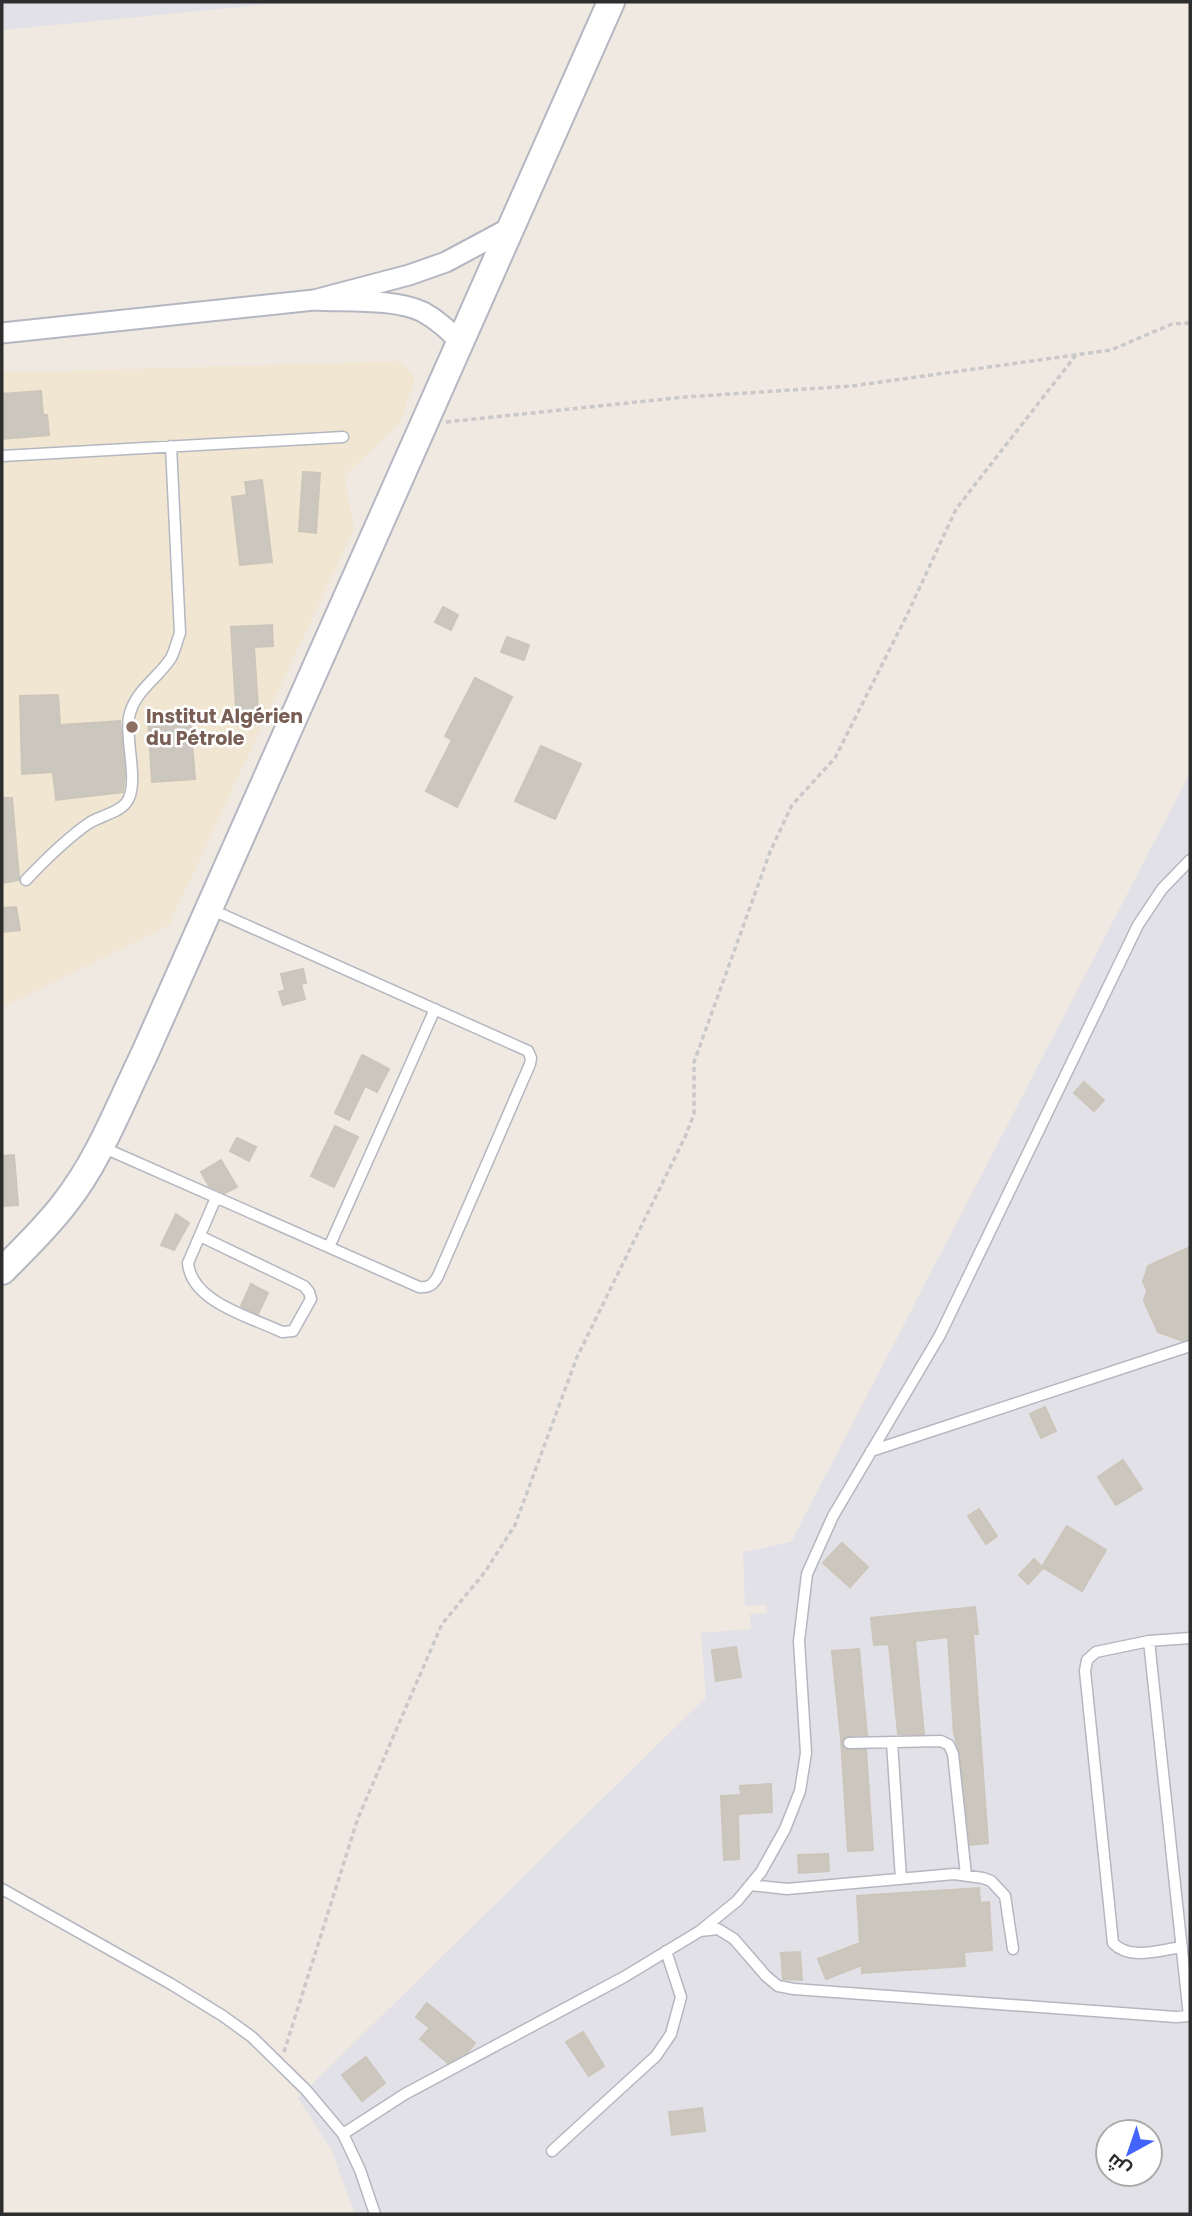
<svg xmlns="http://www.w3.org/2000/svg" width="1192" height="2216" viewBox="0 0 1192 2216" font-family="Poppins,Cairo,sans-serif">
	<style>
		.industrial { fill: #e3e1e8; fill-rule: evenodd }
		.education { fill: #f0e6d1 }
		.building { fill: #cbc7bf; stroke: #cbc5ba; stroke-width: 2 }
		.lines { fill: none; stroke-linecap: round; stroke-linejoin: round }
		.lane-casing { stroke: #b4b7c1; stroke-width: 13 }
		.street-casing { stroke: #b4b7c1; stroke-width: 23 }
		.secondary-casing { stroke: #b4b7c1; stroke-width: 30 }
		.path { stroke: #c9c9c9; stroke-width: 3.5; stroke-dasharray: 5 3.5; stroke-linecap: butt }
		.lane { stroke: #fff; stroke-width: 10 }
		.street { stroke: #fff; stroke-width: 19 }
		.secondary { stroke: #fff; stroke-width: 26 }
		.education-dot { fill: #8d6e63; stroke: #fff; stroke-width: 2.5 }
		.labels { text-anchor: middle; stroke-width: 5; stroke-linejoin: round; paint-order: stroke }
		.education-label { font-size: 19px; font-weight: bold; fill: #785e54; stroke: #fff; text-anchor: start }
	</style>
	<rect width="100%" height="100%" fill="#efe9e1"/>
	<path class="industrial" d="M2 2H291L2 30Z
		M1190 773V2214H355L331 2149 298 2098 706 1697 701 1633 751 1629 750 1614 767 1613 766 1605 745 1606 743 1552 791 1542ZM1108 2132H1150V2174H1108Z"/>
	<path class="education" d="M400 361 415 378 400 423 344 476 354 529 169 925 2 1008V373Z"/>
	<path class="building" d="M41 391 43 415H47L49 435 2 439V394Z
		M303 472 320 473 316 533 299 531Z
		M262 480 272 562 240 565 232 497 247 495 245 482Z
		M443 607 458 615 451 630 435 622Z
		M272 625 273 646 254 647 259 724 237 725 231 627Z
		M507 637 529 645 524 660 501 652Z
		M475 678 512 697 457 807 426 791 452 740 445 736Z
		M58 695 60 725 120 721 125 773 123 792 56 800 53 772 22 774 20 696Z
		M190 716 195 779 152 782 148 719Z
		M541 746 581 764 555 819 515 801Z
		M2 798H12L19 878V880L2 883Z
		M16 907 20 930 2 932V908Z
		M303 969 306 983 301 984 305 999 283 1005 279 992 285 990 281 974Z
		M362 1055 389 1069 377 1092 365 1086 349 1120 335 1113Z
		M1084 1082 1104 1100 1094 1111 1074 1093Z
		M335 1126 358 1137 334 1187 311 1176Z
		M237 1138 256 1147 249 1161 230 1151Z
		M14 1155 18 1205 2 1206V1156Z
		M221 1160 237 1187 225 1193 209 1186 201 1172Z
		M176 1214 189 1223 174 1250 161 1245Z
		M1190 1247V1339L1183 1341 1158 1332 1144 1301 1147 1290 1143 1282 1148 1266Z
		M251 1284 268 1293 258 1314 241 1306Z
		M1045 1407 1056 1431 1041 1438 1030 1414Z
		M1123 1460 1142 1489 1116 1505 1098 1477Z
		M979 1509 997 1536 986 1544 968 1516Z
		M1067 1526 1106 1550 1082 1591 1042 1567Z
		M842 1543 868 1567 850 1587 823 1563Z
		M1034 1559 1043 1568 1028 1584 1019 1575Z
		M975 1607 978 1634H973L988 1843 970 1845 960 1753 954 1734 948 1637 915 1641 924 1734H898L889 1644 874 1645 871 1618Z
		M736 1647 741 1677 716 1681 712 1650Z
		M859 1649 867 1735 846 1736 842 1744 846 1750H866L873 1850 848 1851 841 1739 832 1651Z
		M771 1784 772 1812 738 1814 739 1859 724 1860 721 1796 741 1795 740 1786Z
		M828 1854 829 1871 799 1873 798 1855Z
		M979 1888 980 1903 989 1902 992 1950 964 1952 965 1966 862 1973V1965L826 1979 818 1959 860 1943 857 1896Z
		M800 1952 802 1980 783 1979 781 1953Z
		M427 2003 475 2043 467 2053 448 2063 420 2039 430 2028 416 2017Z
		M583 2032 604 2066 589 2076 566 2042Z
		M366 2057 385 2083 362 2101 342 2075Z
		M702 2108 705 2131 672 2135 669 2112Z"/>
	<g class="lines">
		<g class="lane-casing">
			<path id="lane" d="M2 456 343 437
				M26 880C45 860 66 839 89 823 100 816 118 813 126 803 141 784 123 737 130 713 137 689 158 678 171 658 175 650 177 641 180 633L171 446
				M102 1147 419 1287C429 1288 433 1285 438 1276L530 1064 531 1058 528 1051 210 909
				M200 1236 304 1286 309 1292 311 1299 293 1331 282 1332C251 1317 191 1302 188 1263L212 1207 216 1198
				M329 1247 435 1009
				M871 1451 1190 1346
				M1149 1641 1189 2016
				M892 1742 901 1879
				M849 1743 941 1741 949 1745 953 1754 966 1875
				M750 1885 787 1889 954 1874 983 1878 991 1881 1005 1896 1013 1949
				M2 1889 171 1984 223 2016 252 2037 306 2090 343 2134 360 2170 375 2214
				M700 1931 737 1901 761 1872 785 1829 800 1791 806 1753 799 1641 807 1574 833 1516 940 1335 1138 925 1162 889 1190 860
				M1182 1947C1160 1950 1130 1961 1113 1943L1085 1671 1087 1660 1096 1652 1149 1641 1190 1638
				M343 2134 405 2094 624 1977 700 1931 718 1929 734 1939 766 1976 778 1986 794 1989 1176 2017 1190 2016
				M552 2151 656 2056 671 2034 681 1997 666 1951"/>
		</g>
		<g class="street-casing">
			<path id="street" d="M2 333 314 300
				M461 343C449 331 438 320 423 312 395 298 345 302 314 300L409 275 446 262 513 226"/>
		</g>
		<g class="secondary-casing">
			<path id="secondary" d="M2 1271C24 1249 46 1228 65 1203 99 1160 120 1104 144 1055L611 2"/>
		</g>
		<path class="path" d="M446 422 685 397 852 386 1111 350 1172 324 1190 323
			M284 2052 358 1818 442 1624 485 1572 515 1525 577 1357 685 1137 694 1114V1062L770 852 792 805 835 758 907 615 956 509 1076 355"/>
		<use href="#lane" class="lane"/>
		<use href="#street" class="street"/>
		<use href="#secondary" class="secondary"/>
	</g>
	<circle class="education-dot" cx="132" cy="727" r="7"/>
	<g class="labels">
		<g class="education-label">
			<text x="146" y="723">Institut Algérien<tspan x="146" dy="22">du Pétrole</tspan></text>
		</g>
	</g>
	<rect width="1192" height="2216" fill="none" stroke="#2e2e2e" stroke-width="7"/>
	<g transform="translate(1129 2153) rotate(220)"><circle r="33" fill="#ffffff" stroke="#ababab" stroke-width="2"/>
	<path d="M0-5L12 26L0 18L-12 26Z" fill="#4264fb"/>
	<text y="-10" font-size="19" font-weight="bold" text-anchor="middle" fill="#2e2e2e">ش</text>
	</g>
</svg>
